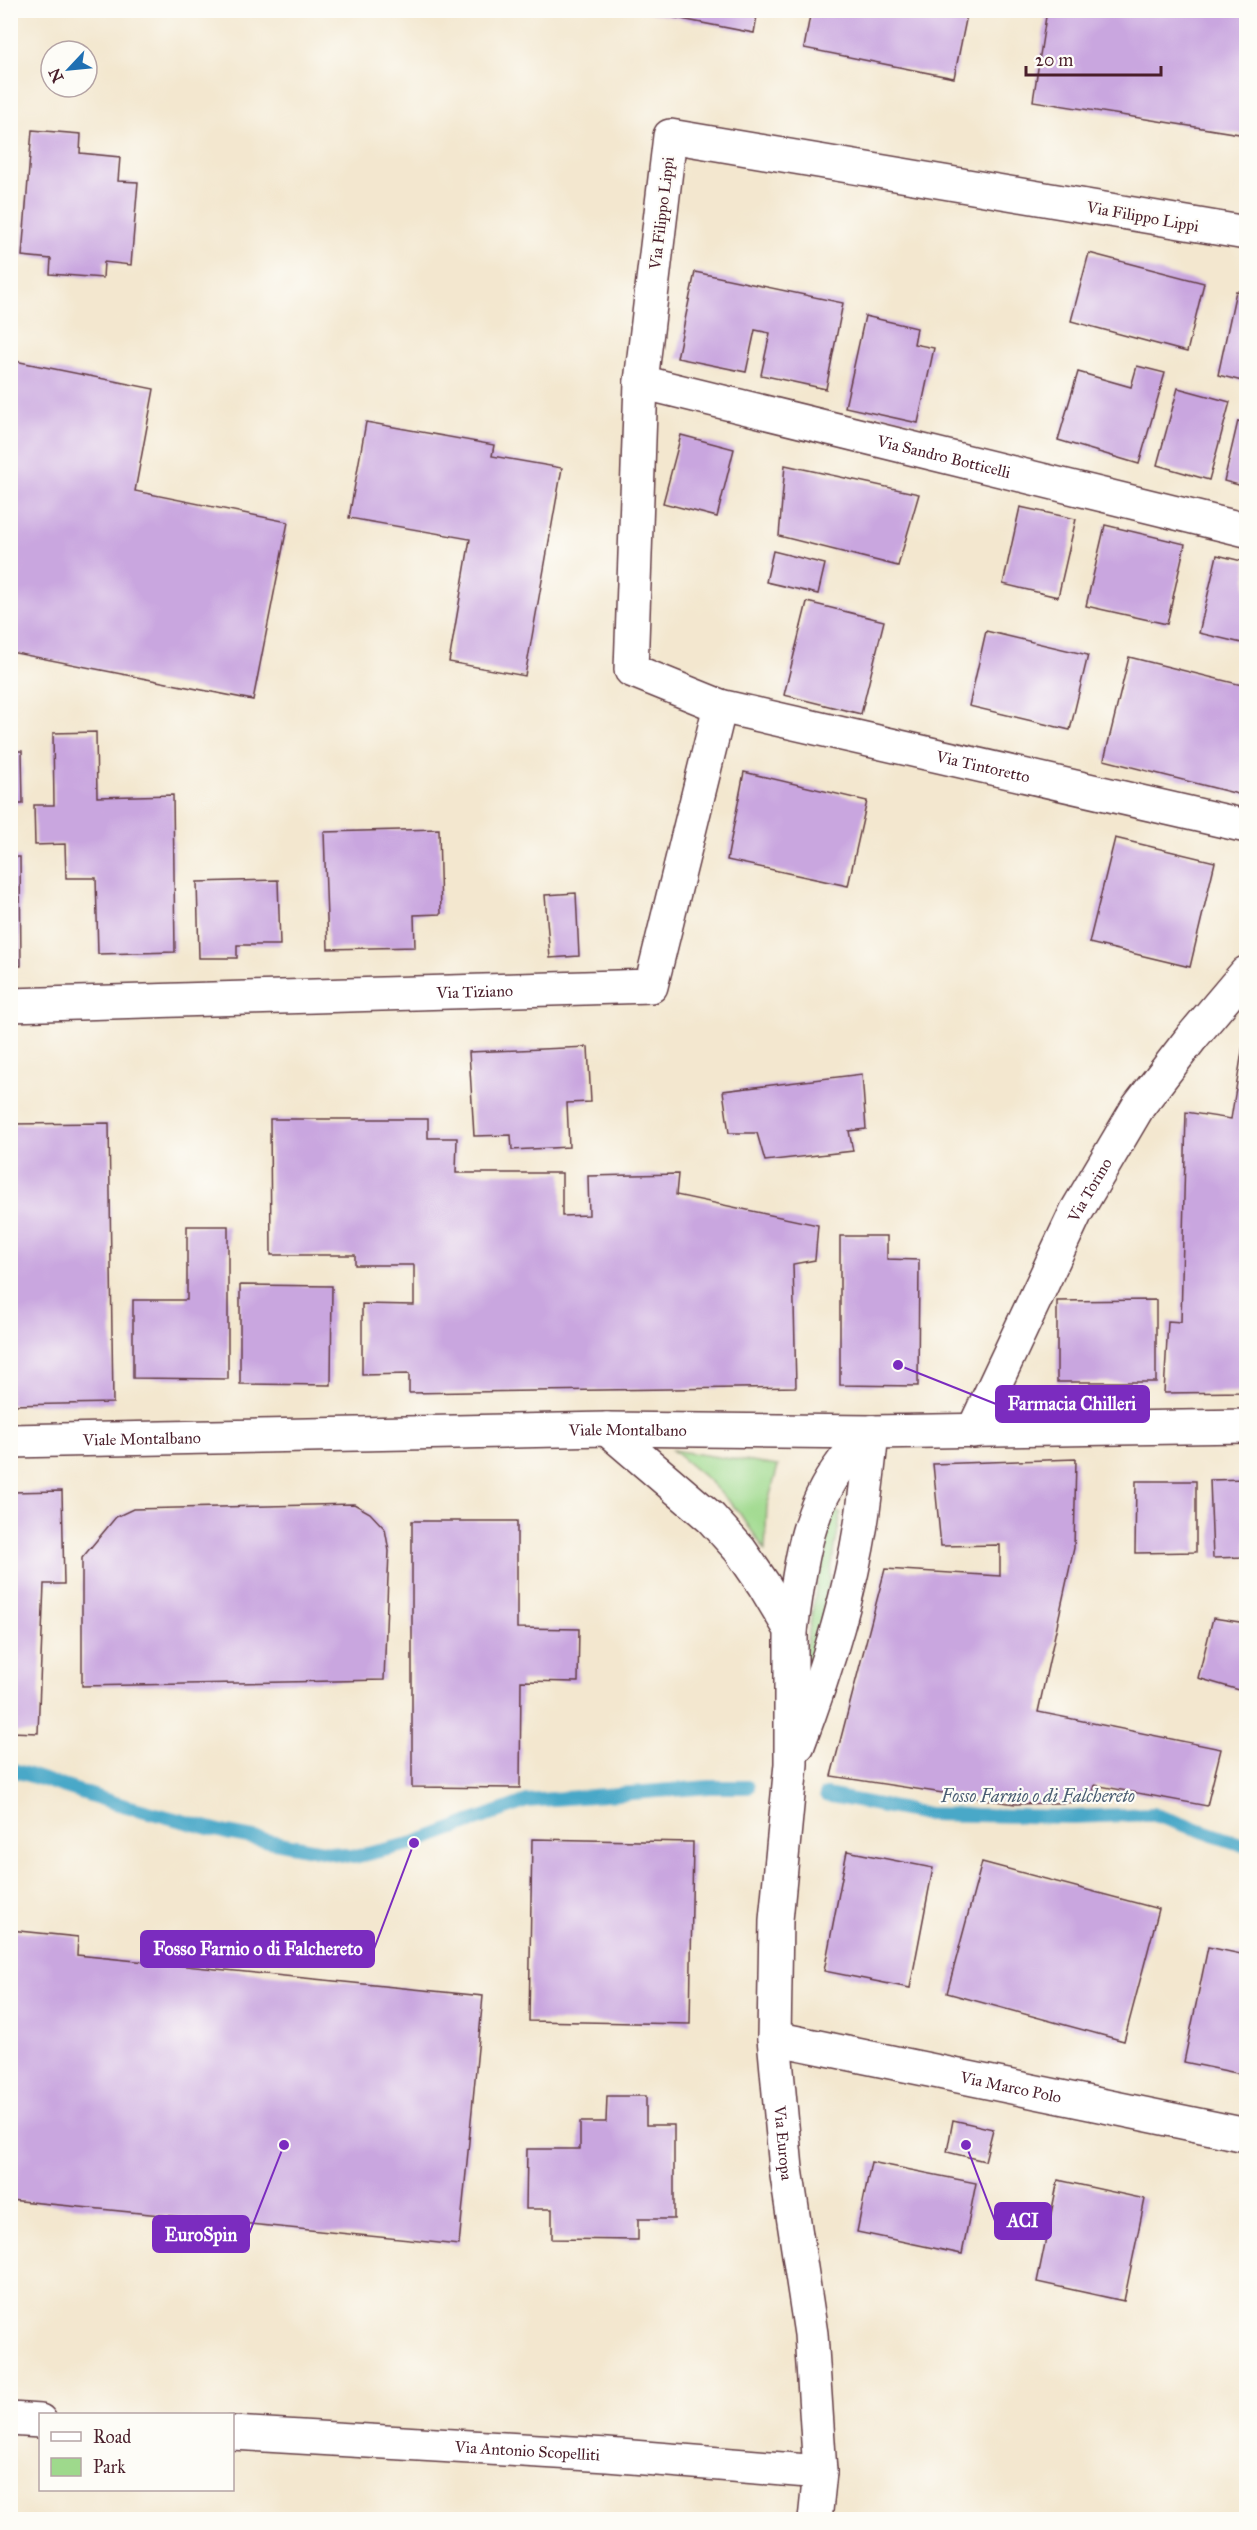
<svg xmlns="http://www.w3.org/2000/svg" width="1257" height="2530" viewBox="0 0 1257 2530" font-family="'IM FELL Great Primer',serif">
	<style>
		.green { fill: #9ed98c; stroke: #747c5c; stroke-width: 1.5 }
		.lines { fill: none; stroke-linecap: round; stroke-linejoin: round }
		.stream { stroke: #49a8c8; stroke-width: 14 }
		.building { fill: #c9a6df }
		.minor-casing { stroke: #633d44; stroke-width: 36 }
		.tertiary-casing { stroke: #633d44; stroke-width: 36 }
		.secondary-casing { stroke: #633d44; stroke-width: 36 }
		.minor { stroke: #fff; stroke-width: 33 }
		.tertiary { stroke: #fff; stroke-width: 33 }
		.secondary { stroke: #fff; stroke-width: 33 }
		.labels { text-anchor: middle; stroke-width: 4.5; stroke-linejoin: round; paint-order: stroke }
		.street-label { font-size: 16px; fill: #4a1f2b; stroke: #fdfcf7 }
		.water-label { font-size: 18px; font-style: italic; fill: #4a5d72; stroke: #fdfcf7 }
		.leader { fill: none; stroke: #7b2cbf; stroke-width: 2 }
		.callout-dot { fill: #7b2cbf; stroke: #fdfcf7; stroke-width: 2 }
		.callout { fill: #7b2cbf; stroke: #7b2cbf; stroke-width: 2 }
		.callout-label { font-size: 18px; text-anchor: middle; font-weight: bold; fill: #fff }
	</style>
	<rect width="100%" height="100%" fill="#fdfcf7"/>
	<filter id="ink" filterUnits="userSpaceOnUse"><feTurbulence type="fractalNoise" baseFrequency=".0167" numOctaves="2"/><feDisplacementMap in="SourceGraphic" scale="12" xChannelSelector="R" yChannelSelector="G"/><feConvolveMatrix kernelMatrix="1 2 1 2 8 2 1 2 1" color-interpolation-filters="sRGB"/></filter>
	<filter id="wash" filterUnits="userSpaceOnUse"><feTurbulence type="fractalNoise" baseFrequency=".008" numOctaves="4" result="noise"/><feDisplacementMap in="SourceGraphic" scale="24" xChannelSelector="R" yChannelSelector="G"/><feGaussianBlur stdDeviation="1.35" result="paint"/><feColorMatrix in="noise" values="0 0 0 0 0 0 0 0 0 0 0 0 0 0 0 0 0 1.4 0 .05"/><feComposite in="paint" operator="in"/></filter>
	<g filter="url(#wash)">
		<rect width="100%" height="100%" fill="#f3e7cf"/>
		<path class="green" d="M672 1450 778 1466 767 1506 765 1550 738 1511 707 1479Z
			M830 1511 841 1513 814 1666 803 1664Z"/>
		<g class="lines">
			<path class="stream" d="M10 1769 115 1803 227 1833 354 1857 414 1843 527 1801 710 1787H748
				M826 1795 926 1814 1073 1817 1152 1814 1246 1846"/>
		</g>
		<g id="blocks">
			<path class="building" d="M635 10H758L754 33Z
				M811 10H968L954 78 804 48Z
				M1047 10H1246V135L1033 101Z
				M32 130 81 134 80 153 120 157 118 181 138 182 131 265 104 262 103 278 50 274 51 259 22 256Z
				M1089 253 1204 283 1187 352 1071 321Z
				M695 272 843 303 826 389 761 375 770 333 755 330 746 372 677 358Z
				M1236 291 1246 293V382L1218 375Z
				M865 316 917 328 914 344 934 348 918 423 845 407Z
				M10 360 154 389 135 491 288 522 253 700 10 652Z
				M1137 366 1165 373 1139 464 1058 440 1078 372 1131 387Z
				M1178 388 1230 402 1209 480 1157 465Z
				M1238 421 1246 423V487L1224 481Z
				M366 422 494 445 492 456 562 468 525 676 449 662 470 539 349 518Z
				M681 435 734 449 717 517 663 503Z
				M785 465 919 494 898 566 779 536Z
				M1020 507 1076 519 1058 597 1003 584Z
				M1105 525 1185 544 1167 624 1086 606Z
				M773 551 825 564 818 594 766 582Z
				M1217 555 1246 562V644L1199 633Z
				M807 602 884 621 861 714 784 695Z
				M986 631 1088 655 1070 730 969 706Z
				M1129 657 1246 686V796L1104 760Z
				M96 732 97 797 173 795 175 952 98 954 96 878H66L65 844 35 845 34 805H54L53 733Z
				M10 751H22L23 804H10Z
				M744 772 867 801 848 886 727 860Z
				M439 829 441 914 414 915 415 947 328 949 324 832Z
				M1115 838 1215 862 1190 967 1089 943Z
				M10 857H20L21 966H10Z
				M278 880 280 945H237V958H199L197 882Z
				M576 893 579 956 550 958 545 895Z
				M1245 1033 1246 1392 1164 1393 1168 1321 1181 1322 1186 1112 1231 1119Z
				M588 1047 591 1102 567 1103 569 1147 512 1150 511 1135 474 1136 469 1052Z
				M862 1074 866 1129 849 1131 853 1151 765 1161 757 1133H729L723 1091Z
				M270 1119H428V1138H457L456 1173H562V1216L589 1215 588 1176 678 1174 676 1195 818 1225 815 1260 793 1264 796 1387 409 1393V1374L362 1375V1304L414 1305V1265H355V1255H271Z
				M109 1123 113 1403 10 1405V1124Z
				M187 1226H228V1379L133 1378V1300H187Z
				M840 1236H887V1259L919 1260 918 1386 840 1385Z
				M240 1285 332 1286 331 1385 240 1384Z
				M1156 1300V1382H1057V1301Z
				M1076 1459 1074 1548 1038 1712 1221 1749 1207 1806 1095 1785 1090 1802 1015 1804 831 1776 885 1569 1000 1576V1545L941 1546 933 1464Z
				M1246 1479V1557L1213 1558 1210 1480Z
				M1136 1481H1196V1552L1135 1553Z
				M62 1491 64 1584H44L38 1733 10 1732V1492Z
				M354 1504 370 1513 385 1529 389 1551 384 1680 82 1686V1558L116 1517 133 1509Z
				M412 1521H517V1628L579 1629 578 1682 521 1681 520 1788 412 1787Z
				M1213 1618 1246 1623V1692L1198 1678Z
				M532 1839 693 1842 690 2024 529 2021Z
				M847 1851 933 1868 910 1988 824 1971Z
				M982 1862 1159 1909 1124 2041 947 1993Z
				M10 1930 78 1937 77 1955 483 1996 459 2245 10 2200Z
				M1208 1947 1246 1955V2075L1184 2062Z
				M607 2096H646V2125H674V2219H638V2240L552 2239V2209H526L527 2149H580V2122H606Z
				M953 2120 993 2129 985 2161 947 2152Z
				M871 2162 976 2183 962 2254 857 2232Z
				M1058 2180 1145 2199 1124 2301 1037 2282Z"/>
		</g>
	</g>
	<g filter="url(#ink)">
		<use href="#blocks" fill-opacity="0" stroke="#633d44" stroke-width="1.5"/>
		<g class="lines">
			<g class="minor-casing">
				<g id="minor">
					<path id="s1" d="M1246 233 670 136 641 382 631 670 720 706 1246 826"/>
					<path id="s2" d="M641 382 1246 530"/>
					<path id="s3" d="M10 1005 651 986 720 706"/>
					<path id="s4" d="M774 2038 1246 2135"/>
					<path d="M10 2419 40 2421"/>
					<path id="s5" d="M232 2433 607 2455 820 2472"/>
				</g>
			</g>
			<g class="tertiary-casing">
				<g id="tertiary">
					<path id="s6" d="M973 1431 1076 1212 1138 1107 1192 1037 1246 973"/>
					<path d="M872 1432 1246 1426"/>
				</g>
			</g>
			<g class="secondary-casing">
				<g id="secondary">
					<path id="s7" d="M607 1429 711 1518 740 1550 764 1585 791 1630V1764L776 1920 774 2038 786 2169 811 2334 820 2472 815 2520"/>
					<path id="s8" d="M10 1441 607 1429 872 1432"/>
					<path d="M791 1630C800 1571 804 1514 841 1465 849 1453 862 1443 872 1432"/>
					<path d="M798 1745C825 1674 849 1600 861 1524 866 1493 869 1462 872 1432"/>
				</g>
			</g>
			<use href="#minor" class="minor"/>
			<use href="#tertiary" class="tertiary"/>
			<use href="#secondary" class="secondary"/>
		</g>
	</g>
	<g class="labels">
		<g class="street-label">
			<text transform="translate(661 213) rotate(-83)" y="6">Via Filippo Lippi</text>
			<text transform="translate(1143 216) rotate(10)" y="6">Via Filippo Lippi</text>
			<text dy="6" stroke="none"><textPath href="#s2" startOffset="312">Via Sandro Botticelli</textPath></text>
			<text dy="6" stroke="none"><textPath href="#s1" startOffset="1486">Via Tintoretto</textPath></text>
			<text dy="6" stroke="none"><textPath href="#s3" startOffset="465">Via Tiziano</textPath></text>
			<text dy="6" stroke="none"><textPath href="#s6" startOffset="268">Via Torino</textPath></text>
			<text dy="6" stroke="none"><textPath href="#s8" startOffset="618">Viale Montalbano</textPath></text>
			<text dy="6" stroke="none"><textPath href="#s8" startOffset="132">Viale Montalbano</textPath></text>
			<text dy="6" stroke="none"><textPath href="#s4" startOffset="242">Via Marco Polo</textPath></text>
			<text dy="6" stroke="none"><textPath href="#s7" startOffset="789">Via Europa</textPath></text>
			<text dy="6" stroke="none"><textPath href="#s5" startOffset="296">Via Antonio Scopelliti</textPath></text>
		</g>
		<g class="water-label">
			<text x="1038" y="1802">Fosso Farnio o di Falchereto</text>
		</g>
	</g>
	<path class="leader" d="M898 1365L996 1404M414 1843L374 1949M966 2145L995 2221M284 2145L249 2234"/>
	<g class="callout-dot">
		<circle cx="898" cy="1365" r="6"/>
		<circle cx="414" cy="1843" r="6"/>
		<circle cx="966" cy="2145" r="6"/>
		<circle cx="284" cy="2145" r="6"/>
	</g>
	<g class="callout">
		<rect x="996" y="1386" width="153" height="36" rx="6"/>
		<rect x="141" y="1931" width="233" height="36" rx="6"/>
		<rect x="995" y="2203" width="56" height="36" rx="6"/>
		<rect x="153" y="2216" width="96" height="36" rx="6"/>
	</g>
	<g class="callout-label">
		<text x="1072" y="1410">Farmacia Chilleri</text>
		<text x="258" y="1955">Fosso Farnio o di Falchereto</text>
		<text x="1023" y="2227">ACI</text>
		<text x="201" y="2241">EuroSpin</text>
	</g>
	<rect width="1257" height="2530" fill="none" stroke="#fdfcf7" stroke-width="36"/>
	<rect x="39" y="2413" width="195" height="78" fill="#fdfcf7" stroke="#b5a4a5" stroke-width="1.5"/>
	<rect x="51" y="2432" width="30" height="9" fill="#ffffff" stroke="#b5a4a5" stroke-width="1.5"/>
	<text x="93" y="2443" font-size="18" fill="#4a1f2b">Road</text>
	<rect x="51" y="2458" width="30" height="18" fill="#9ed98c" stroke="#b5a4a5" stroke-width="1.5"/>
	<text x="93" y="2473" font-size="18" fill="#4a1f2b">Park</text>
	<g transform="translate(69 69) rotate(244)"><circle r="28" fill="#fdfcf7" stroke="#b5a4a5" stroke-width="1.5"/>
	<path d="M0-4.5L10 22L0 15L-10 22Z" fill="#1f6fb2"/>
	<text y="-9" font-size="16" font-weight="bold" text-anchor="middle" fill="#4a1f2b">N</text>
	</g>
	<path d="M1026 66v9h135v-9" fill="none" stroke="#4a1f2b" stroke-width="3"/>
	<text x="1035" y="66" font-size="18" fill="#4a1f2b" stroke="#fdfcf7" stroke-width="4.5" paint-order="stroke">20 m</text>
</svg>
